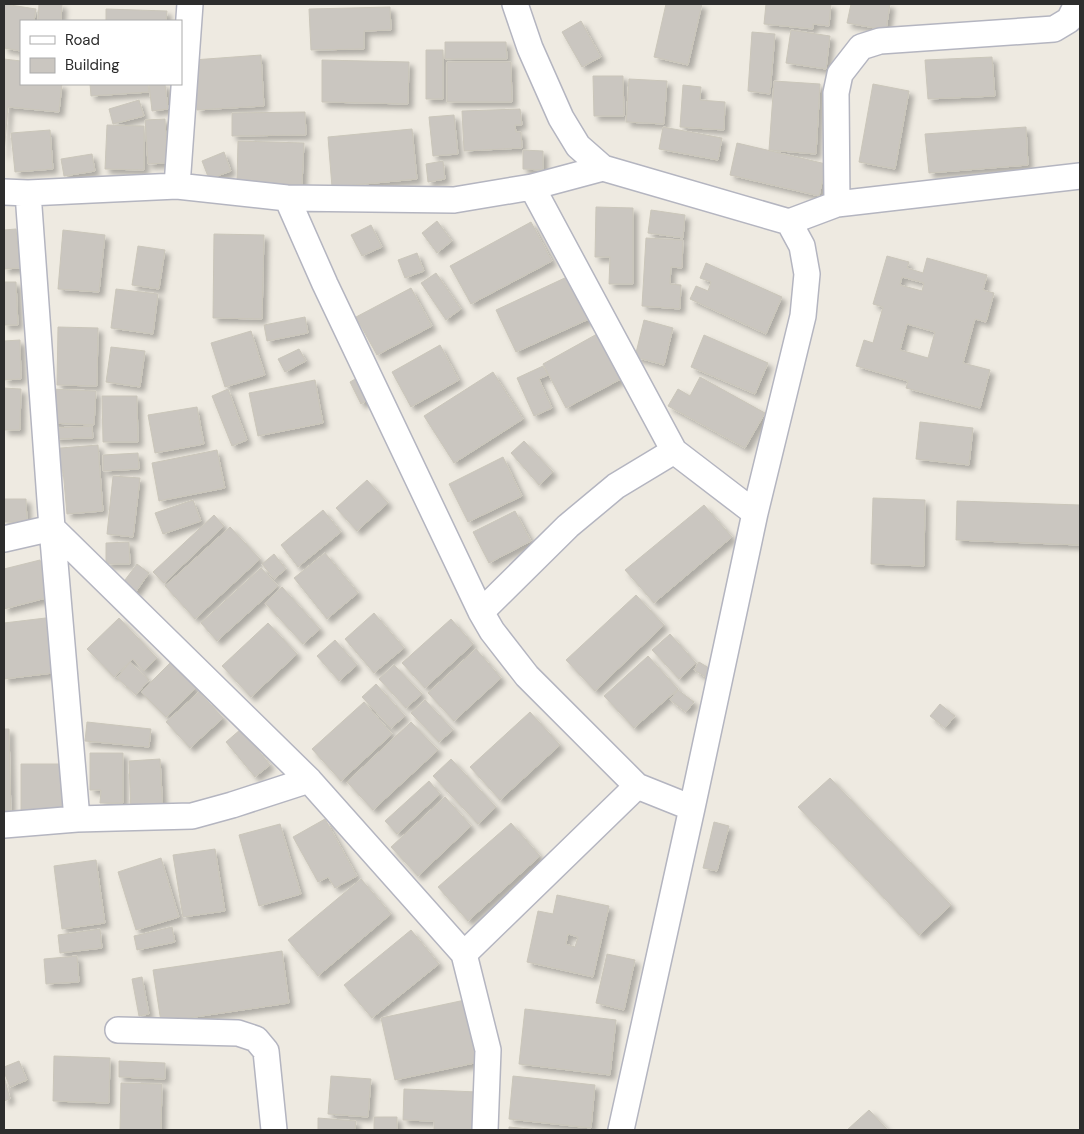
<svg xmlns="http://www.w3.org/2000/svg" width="1084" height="1134" viewBox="0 0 1084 1134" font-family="'DM Sans',sans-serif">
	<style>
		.building { fill: #cac6c0; stroke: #cac6ba; fill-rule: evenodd; filter: url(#shadow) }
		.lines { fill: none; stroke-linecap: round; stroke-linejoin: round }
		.street-casing { stroke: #b4b5c0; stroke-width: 28 }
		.street { stroke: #fff; stroke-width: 25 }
	</style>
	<defs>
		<filter id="shadow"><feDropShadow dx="4.5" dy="4.5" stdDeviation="2.5" flood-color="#0004"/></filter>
	</defs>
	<rect width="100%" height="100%" fill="#eeeae1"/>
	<path class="building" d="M4 4 36 9 34 21H21V51L4 48Z
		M39 4H62L61 21H38Z
		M666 4H702L688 65 654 57Z
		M766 4H831L829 26 813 24V29L764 24Z
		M851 4H890L886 30 847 23Z
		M390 7 391 30 364 31V49L311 50 309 9Z
		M106 9 167 11 166 21H106Z
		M581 21 601 57 582 67 562 32Z
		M791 30 830 36 826 69 786 63Z
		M752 32 775 34 770 94 748 91Z
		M445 42H506L507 59H445Z
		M426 50H443V99H426Z
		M261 55 264 106 197 110 193 60Z
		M992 57 995 96 928 99 925 60Z
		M4 59 21 61V84H62L59 112 8 107 4 154Z
		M322 60 409 62 408 104 322 102Z
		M447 62H511L512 102H447Z
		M593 76H623L624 116H594Z
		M629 79 667 81 664 124 626 122Z
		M774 81 820 84 816 154 769 150Z
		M90 84H148L149 92 91 96Z
		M149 84H165L168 109 152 111Z
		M873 84 909 91 895 169 859 162Z
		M683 85 701 87 700 100 725 102 724 130 680 127Z
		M139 100 144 116 113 124 109 109Z
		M520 109 522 125H515L516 132H521L522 148 464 151 462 111Z
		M305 112 306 135 232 136V113Z
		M454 115 458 154 433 156 429 117Z
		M165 119 167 163 148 164 145 120Z
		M107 125 144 126V170L105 169Z
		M663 127 722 138 718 160 659 149Z
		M1026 127 1028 165 929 173 925 134Z
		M412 129 417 179 332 187 328 137Z
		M50 130 53 169 15 172 11 133Z
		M238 141 304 143 302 185 237 182Z
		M737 143 826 164 819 196 730 175Z
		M523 150 543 151V170L523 169Z
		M224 152 231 171 209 179 202 161Z
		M92 154 95 171 64 176 61 159Z
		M443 161 445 179 428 182 426 164Z
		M596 207 633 208V284H609L610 257H595Z
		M651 210 685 215 683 238 648 233Z
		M437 221 452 241 437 253 422 233Z
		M531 222 552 261 471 304 450 266Z
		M371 225 382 247 362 256 351 235Z
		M16 229 20 268 4 269V230Z
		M63 230 105 235 99 292 58 289Z
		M214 234 264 235 262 319 213 318Z
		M646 238 683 240 682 268 671 267 670 284 681 285 680 309 642 306Z
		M138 246 165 250 159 289 132 285Z
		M417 253 424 271 405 278 398 260Z
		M887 256 909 262 907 268 923 273 927 258 987 275 983 290 994 293 986 322 975 319 963 363 990 370 980 408 906 388 908 381 856 366 864 340 873 343 883 307 873 304ZM902 277 924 283 922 291 900 285ZM907 324 935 332 928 358 900 350Z
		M706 263 782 297 766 334 690 299 696 286 708 291 711 282 700 278Z
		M436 273 461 309 446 320 421 283Z
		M569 276 589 319 516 352 496 310Z
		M4 282H16L18 325H4Z
		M411 288 432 326 377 355 356 317Z
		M116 289 158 294 153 334 111 328Z
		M305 317 308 333 267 341 264 325Z
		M644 320 673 328 664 365 635 357Z
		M58 327 98 328 97 386 57 385Z
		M251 331 265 375 225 387 211 343Z
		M597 334 621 379 566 408 543 364Z
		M704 335 768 363 755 394 691 367Z
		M20 340 21 379 4 380V341Z
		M440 345 459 380 411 407 392 372Z
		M111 347 145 351 140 387 106 382Z
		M299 349 306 361 285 372 278 359Z
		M543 366 548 375 539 379 552 408 534 416 517 378Z
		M493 372 523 419 454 463 424 416Z
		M700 377 765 413 745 448 668 406 678 389 690 396Z
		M357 378 368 400 361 404 350 382Z
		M315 380 323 423 258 436 249 393Z
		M4 388 21 389 20 430H4Z
		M52 389 96 391 94 425 50 423Z
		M228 389 247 440 232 446 212 396Z
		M102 396H137L138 442H103Z
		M197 407 204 444 155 453 148 415Z
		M920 422 973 428 969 465 916 459Z
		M92 426 93 438 54 439V428Z
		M524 441 553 472 539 485 511 453Z
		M98 445 103 511 67 514 63 470H49L48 449Z
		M217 450 225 488 159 501 152 463Z
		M138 453 139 469 103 471V455Z
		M503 457 522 496 468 522 449 484Z
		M113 476 140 478 133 537 107 534Z
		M367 480 388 503 357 531 336 508Z
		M873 498 925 500 924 566 871 564Z
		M4 499H26L27 522H4Z
		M193 500 201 521 163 534 155 513Z
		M957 501 1080 505V545L956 540Z
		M704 505 732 537 654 603 625 570Z
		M323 510 341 532 298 567 281 545Z
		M515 511 531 541 489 563 473 532Z
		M214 515 224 526 164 583 153 572Z
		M230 527 260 559 195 619 165 586Z
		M129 542 130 564H106V543Z
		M325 553 358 593 327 619 294 578Z
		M274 554 286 569 274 579 262 564Z
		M40 560 50 597 4 609V569Z
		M137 564 149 573 135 593 122 584Z
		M261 568 278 586 217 641 201 623Z
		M282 587 320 629 303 644 265 603Z
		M636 595 664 625 595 691 566 660Z
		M374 613 404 648 374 673 345 639Z
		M54 617 61 672 4 679V623Z
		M119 618 157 658 144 671 133 659 114 677 87 649Z
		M451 619 473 644 425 688 402 663Z
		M268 623 297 654 251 697 222 666Z
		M670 634 696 663 679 679 652 650Z
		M335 640 357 665 339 681 317 656Z
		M476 649 501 678 454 721 428 693Z
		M648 656 678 689 634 728 604 696Z
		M130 662 149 680 136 695 117 678Z
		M171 662 196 688 166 717 141 692Z
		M699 662 714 671 709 679 694 670Z
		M394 665 422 694 406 708 379 679Z
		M376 684 405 716 391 728 362 697Z
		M678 690 694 702 686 712 670 700Z
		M199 692 223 718 190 748 166 722Z
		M425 700 453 730 439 742 411 713Z
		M364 702 392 734 341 781 312 749Z
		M940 704 955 716 945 728 930 716Z
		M530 712 560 745 500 800 470 767Z
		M87 722 151 729 149 747 85 741Z
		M411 722 438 750 373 810 347 782Z
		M4 729H9L11 817H4Z
		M241 729 270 765 255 777 226 742Z
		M90 753H123V803H100L101 790H90Z
		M160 759 163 812 131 813 129 761Z
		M451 759 496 807 478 824 433 776Z
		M21 764H64L65 810 21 811Z
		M830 778 951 905 919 935 798 807Z
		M429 781 440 794 397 834 385 821Z
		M445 797 471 826 418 876 391 847Z
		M325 819 357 876 335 888 328 877 318 882 293 837Z
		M714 822 729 826 717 871 703 868Z
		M511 823 540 856 468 921 438 887Z
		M280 824 301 894 259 906 239 835Z
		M215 849 225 911 183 917 173 855Z
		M161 858 179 917 136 930 118 872Z
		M96 860 105 923 62 929 54 866Z
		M361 879 391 914 318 976 288 940Z
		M557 895 609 906 593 977 527 962 538 911 553 914ZM568 934 578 937 575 947 566 944Z
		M172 927 175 942 137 950 134 936Z
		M100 929 102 948 60 953 58 935Z
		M411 930 439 964 372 1018 344 985Z
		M282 951 289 1003 161 1022 153 970Z
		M607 954 635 960 624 1010 596 1003Z
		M77 956 79 982 46 984 44 959Z
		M142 977 149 1014 139 1016 132 979Z
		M465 1000 479 1062 395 1080 381 1018Z
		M525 1009 616 1020 610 1075 519 1064Z
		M54 1056 110 1058 109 1103 53 1101Z
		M19 1061 27 1080 10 1087 4 1072V1067Z
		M119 1061 165 1063V1079L119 1077Z
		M4 1076 10 1099 4 1101Z
		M331 1076 371 1079 368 1117 328 1114Z
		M513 1076 595 1085 591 1128 509 1119Z
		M121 1083 162 1084 161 1130H120Z
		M404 1089 478 1092 476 1130H434V1121L403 1120Z
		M869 1110 888 1130H847Z
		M374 1117H397V1130H374Z
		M318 1118 356 1121 355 1130H318Z
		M509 1127 540 1130H509Z"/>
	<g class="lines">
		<g class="street-casing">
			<path id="street" d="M515 4 530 48 561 118 578 146 603 168 789 222 802 246 807 274 803 316 755 513 692 808 621 1130
				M177 186 190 4
				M532 187 674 451 755 513
				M4 192 28 193 177 186 287 198 454 200 532 187 603 168
				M28 193 52 528 77 819
				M287 198 325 284 481 612 492 631 527 676 637 786 692 808
				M837 204 836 93 840 74 861 47 880 41 1054 29 1069 20 1077 4
				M789 222 837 204 1080 176
				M4 539 52 528 309 780 464 954 488 1050 485 1130
				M481 612 568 526 616 486 674 451
				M4 825 77 819 192 816 232 805 309 780
				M464 954 637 786
				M118 1030 238 1033 256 1039 266 1051 274 1130"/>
		</g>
		<use href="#street" class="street"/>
	</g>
	<rect width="1084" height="1134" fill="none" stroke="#2d2d2d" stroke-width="10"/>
	<rect x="20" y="20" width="162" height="65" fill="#ffffff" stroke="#ababab"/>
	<rect x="30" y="36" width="25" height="8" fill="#ffffff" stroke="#ababab"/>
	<text x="65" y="45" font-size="15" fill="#2d2d2d">Road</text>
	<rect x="30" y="58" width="25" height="15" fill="#cac6c0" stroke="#ababab"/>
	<text x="65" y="70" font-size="15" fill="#2d2d2d">Building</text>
</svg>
